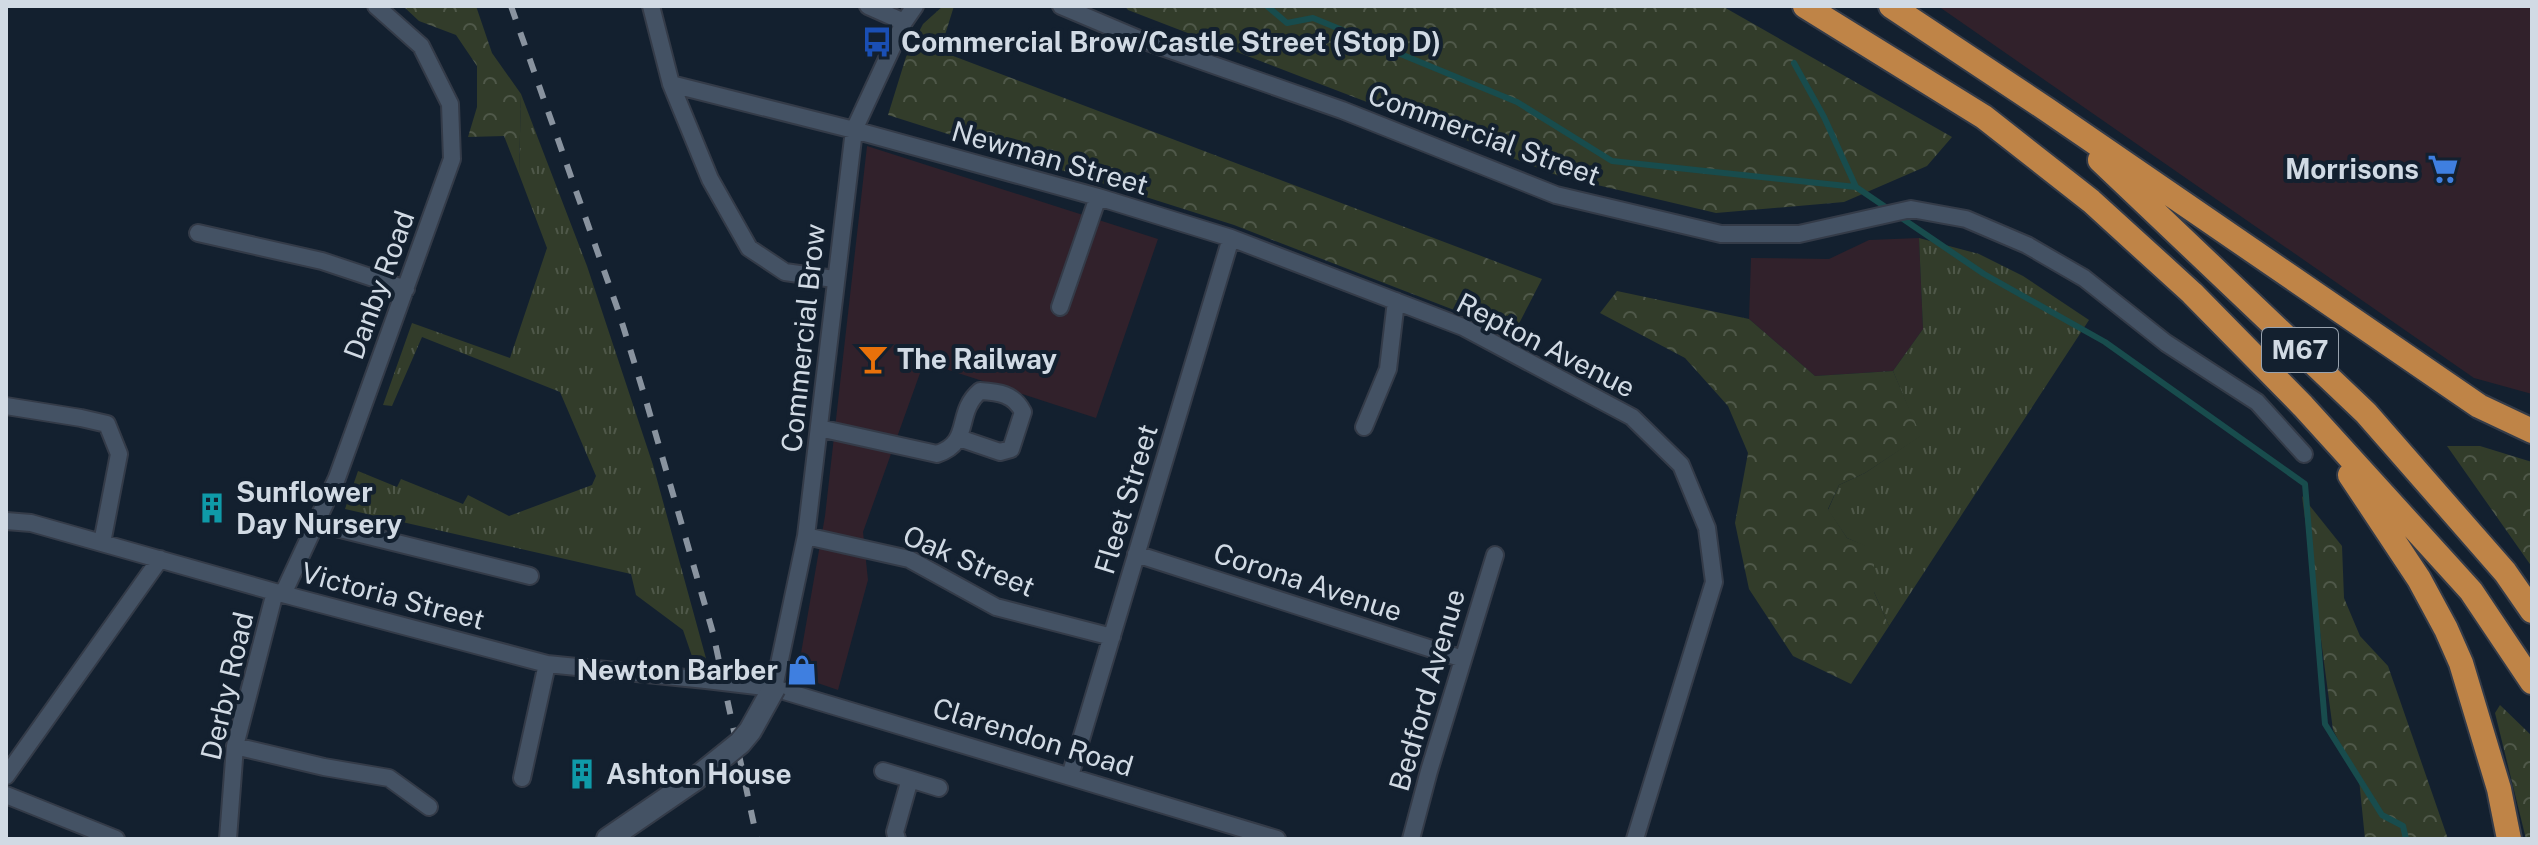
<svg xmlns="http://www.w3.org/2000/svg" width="2538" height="845" viewBox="0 0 2538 845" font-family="'Public Sans',sans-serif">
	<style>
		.commercial { fill: #31212b }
		.grass { fill: url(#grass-tufts) }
		.forest { fill: url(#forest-crowns) }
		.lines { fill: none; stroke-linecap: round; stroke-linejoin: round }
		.stream { stroke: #184c4d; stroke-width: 6 }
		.street-casing { stroke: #343b48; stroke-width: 20 }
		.secondary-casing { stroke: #343b48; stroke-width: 26 }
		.highway-casing { stroke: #343b48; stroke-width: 28 }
		.street { stroke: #445264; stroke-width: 16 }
		.secondary { stroke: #445264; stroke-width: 22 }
		.highway { stroke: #bf8447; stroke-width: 24 }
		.rail { stroke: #89939f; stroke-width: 6; stroke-dasharray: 14 14; stroke-linecap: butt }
		.street-bridge-casing { stroke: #343b48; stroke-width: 20; stroke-linecap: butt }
		.secondary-bridge-casing { stroke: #343b48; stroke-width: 26; stroke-linecap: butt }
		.street-bridge { stroke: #445264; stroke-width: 16 }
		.secondary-bridge { stroke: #445264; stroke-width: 22 }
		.labels { text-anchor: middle; stroke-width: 8; stroke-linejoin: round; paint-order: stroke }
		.shield { fill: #13202f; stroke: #98a2ae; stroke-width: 2 }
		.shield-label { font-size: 26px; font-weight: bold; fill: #d1dae4 }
		.poi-label { font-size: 28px; font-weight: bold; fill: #d1dae4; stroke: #13202f; text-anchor: start }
		.street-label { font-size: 28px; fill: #d1dae4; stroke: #13202f }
	</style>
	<defs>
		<pattern id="grass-tufts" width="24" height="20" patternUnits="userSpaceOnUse" patternTransform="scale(2)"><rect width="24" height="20" fill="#323c2a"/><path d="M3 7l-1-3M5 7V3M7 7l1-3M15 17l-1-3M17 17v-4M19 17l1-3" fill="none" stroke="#4f5849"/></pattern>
		<pattern id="forest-crowns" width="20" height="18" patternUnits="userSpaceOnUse" patternTransform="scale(2)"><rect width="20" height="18" fill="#323c2a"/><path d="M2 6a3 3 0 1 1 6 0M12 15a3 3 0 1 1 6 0" fill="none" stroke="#4f5849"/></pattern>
	</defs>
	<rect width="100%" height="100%" fill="#13202f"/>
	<path class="commercial" d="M1938 6H2532V394L2474 378Z
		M867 146 1158 239 1096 418 924 362 863 532 868 580 838 690 797 676 825 516Z
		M1919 238 1923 329 1893 371 1815 376 1749 319 1751 258 1829 259 1869 240Z"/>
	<path class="grass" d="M521 94 587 266 653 465 707 662 695 665 683 630 636 595 631 574 345 509 358 471 397 487 401 479 463 504 468 495 509 516 592 485 596 476 560 392 422 337 392 406 383 405 412 323 510 358 547 248 519 174Z
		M1919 238 1979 254 2023 276 2089 320 1889 626 1874 592V550L1847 538 1828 510 1839 485 1865 473 1920 436 1893 371 1923 329Z"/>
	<path class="forest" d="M403 6H476L492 53 521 94 519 174 504 136 468 137 477 107V66L456 35 419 21Z
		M943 6H954L940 51 1542 279 1511 339 1467 315 1234 225 888 115 906 57 923 24Z
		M1125 6H1722L1952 137 1927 166 1844 202 1716 213 1559 176 1128 10Z
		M1617 291 1749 319 1815 376 1893 371 1921 436 1865 473 1839 485 1828 509 1847 538 1874 549V592L1889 626 1851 684 1793 656 1749 589 1735 523 1748 453 1728 406 1685 358 1600 313Z
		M2447 446H2480L2532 462V567Z
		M2302 496 2342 546 2344 598 2360 636 2388 666 2448 839H2365L2359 779 2333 730Z
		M2500 705 2532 736V839H2526L2495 713Z"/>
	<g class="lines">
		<path class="stream" d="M1267 6 1287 23 1313 18 1517 102 1612 161 1856 187 1984 274 2105 342 2305 484 2325 724 2382 815 2403 826 2406 839
			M1794 63 1824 117 1856 187"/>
		<g class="street-casing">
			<path id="street" d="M651 6 671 84 710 179 749 248 785 272 834 279
				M868 6 904 22
				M915 6 904 22 854 130 806 536 774 688 1277 839
				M1061 6 1139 39 1342 110 1556 195 1721 234H1799L1911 209 1966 219 2027 245 2084 278 2166 343 2257 402 2304 454
				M671 84 854 130 1098 197 1231 238 1463 327 1632 417 1681 465 1707 528 1714 582 1635 839
				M198 233 322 261 406 289
				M1060 307 1098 197
				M6 406 81 418 107 424 119 454 102 543
				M1364 427 1388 369 1396 301
				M819 428 937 454C973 442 954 413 980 391 999 392 1014 394 1023 412L1011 449 1000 452 959 438
				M6 521 31 523 275 592 547 664 706 680
				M316 523 530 576
				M806 536 909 559 996 607 1112 637
				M1136 554 1463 659
				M283 594 337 478 452 159 450 104 421 46 376 6
				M235 746 324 767 389 778 429 807
				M883 771 910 779 895 832 897 839
				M6 776 160 559
				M1070 776 1231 238
				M522 778 547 664
				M910 779 939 788
				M6 795 116 839
				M228 839 235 746 275 592
				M1411 839 1429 771 1495 555"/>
		</g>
		<g class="secondary-casing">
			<path id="secondary" d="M608 839 694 780"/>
		</g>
		<g class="highway-casing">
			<path id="highway" d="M1805 6 1984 117 2091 201 2192 293 2303 406 2471 591 2532 682
				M1891 6 2046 109 2479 406 2532 431
				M2100 160 2366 413 2505 572 2532 611
				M2350 475 2419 579 2446 629 2461 663 2499 789 2509 839"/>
		</g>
		<use href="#street" class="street"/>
		<use href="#secondary" class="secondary"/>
		<use href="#highway" class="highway"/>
		<path class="rail" d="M511 6 619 313 647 404 713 633 757 839"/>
		<g class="street-bridge-casing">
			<path id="street-bridge" d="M706 680 774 688"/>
		</g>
		<g class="secondary-bridge-casing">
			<path id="secondary-bridge" d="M694 780 740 743 750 731 774 688"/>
		</g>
		<use href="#street-bridge" class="street-bridge"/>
		<use href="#secondary-bridge" class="secondary-bridge"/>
	</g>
	<defs>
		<g id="bus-bare" transform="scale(2.4)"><path d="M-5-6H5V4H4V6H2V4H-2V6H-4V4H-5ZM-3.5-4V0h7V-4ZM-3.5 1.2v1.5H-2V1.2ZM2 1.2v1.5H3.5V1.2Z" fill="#1a4fb4" stroke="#13202f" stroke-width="2.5" paint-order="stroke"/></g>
		<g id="supermarket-bare" transform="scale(2.4)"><path d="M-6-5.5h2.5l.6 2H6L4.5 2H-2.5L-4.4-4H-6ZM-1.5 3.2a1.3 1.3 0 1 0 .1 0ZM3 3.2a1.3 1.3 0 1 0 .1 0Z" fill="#3f7fe0" stroke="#13202f" stroke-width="2.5" paint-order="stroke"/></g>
		<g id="bar-bare" transform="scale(2.4)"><path d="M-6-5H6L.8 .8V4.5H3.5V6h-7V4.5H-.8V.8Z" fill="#e8710a" stroke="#13202f" stroke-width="2.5" paint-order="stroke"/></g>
		<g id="building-bare" transform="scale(2.4)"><path d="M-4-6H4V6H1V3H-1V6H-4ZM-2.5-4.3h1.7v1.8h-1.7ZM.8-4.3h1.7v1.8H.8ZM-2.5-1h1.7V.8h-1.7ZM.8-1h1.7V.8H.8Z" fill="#0f9aa8" stroke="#13202f" stroke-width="2.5" paint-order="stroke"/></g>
		<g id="shop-bare" transform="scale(2.4)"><path d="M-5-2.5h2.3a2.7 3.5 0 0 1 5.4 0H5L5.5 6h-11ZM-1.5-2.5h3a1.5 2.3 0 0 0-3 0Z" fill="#3f7fe0" stroke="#13202f" stroke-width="2.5" paint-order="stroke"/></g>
	</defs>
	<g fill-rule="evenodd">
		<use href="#bus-bare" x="877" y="42"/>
		<use href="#supermarket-bare" x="2443" y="169"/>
		<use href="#bar-bare" x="873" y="359"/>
		<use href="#building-bare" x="212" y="508"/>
		<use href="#shop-bare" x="802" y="670"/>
		<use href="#building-bare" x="582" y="774"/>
	</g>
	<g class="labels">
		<rect class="shield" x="2262" y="328" width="76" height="44" rx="6"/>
		<g class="shield-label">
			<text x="2300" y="359">M67</text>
		</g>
		<g class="poi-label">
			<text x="901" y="52">Commercial Brow/Castle Street (Stop D)</text>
			<text x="2419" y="179" text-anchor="end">Morrisons</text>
			<text x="897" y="369">The Railway</text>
			<text x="236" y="502">Sunflower<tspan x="236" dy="32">Day Nursery</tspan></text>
			<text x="778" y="680" text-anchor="end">Newton Barber</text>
			<text x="606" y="784">Ashton House</text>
		</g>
		<g class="street-label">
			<text transform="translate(1484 135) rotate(20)" y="10">Commercial Street</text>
			<text transform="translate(1050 158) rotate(16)" y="10">Newman Street</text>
			<text transform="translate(379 285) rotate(-70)" y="10">Danby Road</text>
			<text transform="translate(803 338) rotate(-84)" y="10">Commercial Brow</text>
			<text transform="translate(1546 345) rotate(27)" y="10">Repton Avenue</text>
			<text transform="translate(1126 499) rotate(-73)" y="10">Fleet Street</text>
			<text transform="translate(969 561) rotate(23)" y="10">Oak Street</text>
			<text transform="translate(1308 582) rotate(18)" y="10">Corona Avenue</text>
			<text transform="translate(393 596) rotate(15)" y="10">Victoria Street</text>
			<text transform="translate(227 686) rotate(-77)" y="10">Derby Road</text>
			<text transform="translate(1427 690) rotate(-74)" y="10">Bedford Avenue</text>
			<text transform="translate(1033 737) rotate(17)" y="10">Clarendon Road</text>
		</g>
	</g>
	<rect width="2538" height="845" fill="none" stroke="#d1dae4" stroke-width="16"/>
</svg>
